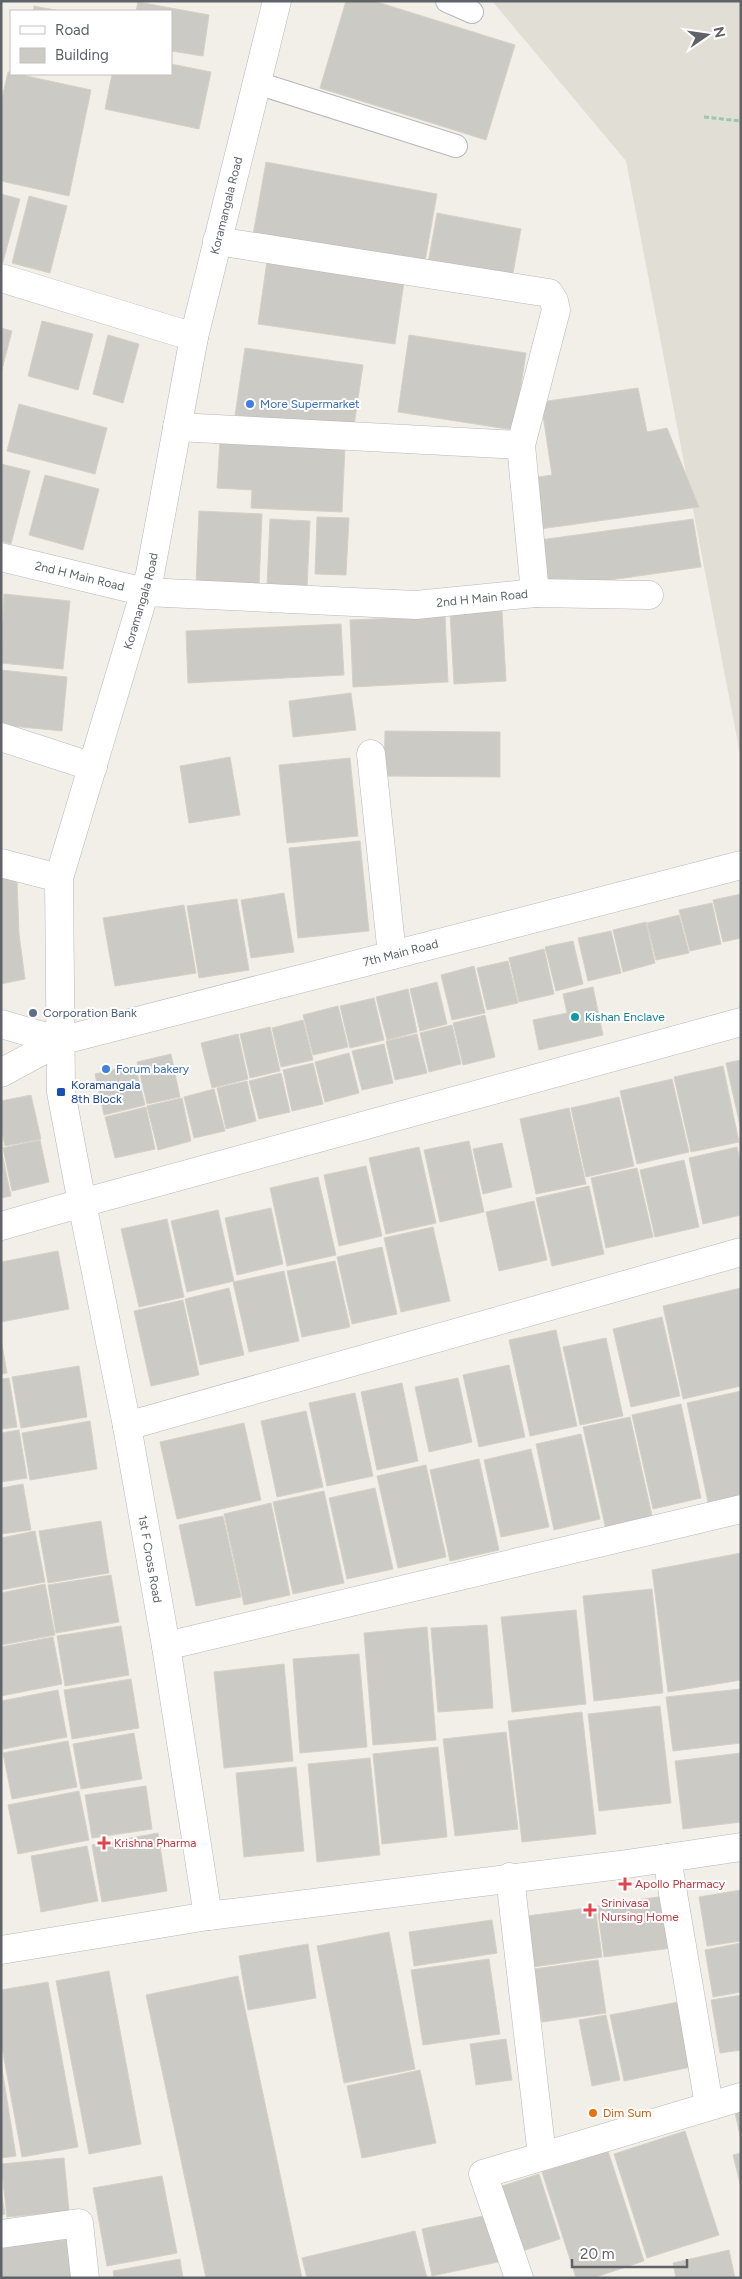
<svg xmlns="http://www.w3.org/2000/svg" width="742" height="2279" viewBox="0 0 742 2279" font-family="Figtree,sans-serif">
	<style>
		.education { fill: #e1ded6 }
		.building { fill: #cccac5; stroke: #d6d1c6 }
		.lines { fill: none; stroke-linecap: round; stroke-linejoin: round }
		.service-casing { stroke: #b5b8bc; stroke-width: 24 }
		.minor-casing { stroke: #b5b8bc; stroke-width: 29 }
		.tertiary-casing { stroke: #b5b8bc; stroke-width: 29 }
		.path { stroke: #9cc7a9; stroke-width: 3; stroke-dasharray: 5 2.5; stroke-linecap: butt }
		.service { stroke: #fff; stroke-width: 22 }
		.minor { stroke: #fff; stroke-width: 28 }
		.tertiary { stroke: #fff; stroke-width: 28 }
		.shop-dot { fill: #3f7fe0; stroke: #fff; stroke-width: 2 }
		.service-dot { fill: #5c6f8a; stroke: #fff; stroke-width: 2 }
		.culture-dot { fill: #0f9aa8; stroke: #fff; stroke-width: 2 }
		.transit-dot { fill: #1a4fb4; stroke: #fff; stroke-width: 2 }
		.health-dot { fill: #e0444e; stroke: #fff; stroke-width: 2 }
		.food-dot { fill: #e8710a; stroke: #fff; stroke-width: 2 }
		.labels { text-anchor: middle; stroke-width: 4; stroke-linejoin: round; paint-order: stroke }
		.street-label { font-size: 12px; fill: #5f6368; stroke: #fff }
		.shop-label { font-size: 12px; fill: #366cbe; stroke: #fff; text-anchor: start }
		.service-label { font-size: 12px; fill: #4e5e75; stroke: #fff; text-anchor: start }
		.culture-label { font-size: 12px; fill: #0d838f; stroke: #fff; text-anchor: start }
		.transit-label { font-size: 12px; fill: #164399; stroke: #fff; text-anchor: start }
		.health-label { font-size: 12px; fill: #be3a42; stroke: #fff; text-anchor: start }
		.food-label { font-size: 12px; fill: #c56008; stroke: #fff; text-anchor: start }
	</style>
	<rect width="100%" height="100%" fill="#f1efe8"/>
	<path class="education" d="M492 1H741V759L626 161Z"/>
	<path class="building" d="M346 1H374L515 45 486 140 320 88Z
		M138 2 209 15 203 56 171 51V11H136Z
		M34 6 60 11H33Z
		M171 64 211 72 199 129 105 109 112 74H171Z
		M8 72 91 90 69 196 1 181V103Z
		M266 162 437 194 424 267 253 235Z
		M1 194 20 199 3 262H1Z
		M29 196 67 206 50 273 12 263Z
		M437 213 521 229 511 284 427 269Z
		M267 261 404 282 395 344 258 324Z
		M42 321 93 334 78 390 28 376Z
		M1 328 12 331 1 373Z
		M108 335 139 344 123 403 93 394Z
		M409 335 526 353 514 430 398 412Z
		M245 348 363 365 353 433 235 415Z
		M638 388 647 432 667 428 699 507 540 529 532 478 552 475 541 402Z
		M19 404 107 428 95 474 7 451Z
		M220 440 345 447 342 512 251 508 252 490 217 488Z
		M1 464 30 471 11 544 1 541Z
		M45 475 99 489 83 550 29 535Z
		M199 511 262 514 259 587 196 584Z
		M317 517 349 518 346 575 315 574Z
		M270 519 310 521 307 588 267 586Z
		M693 519 701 567 547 589 540 540Z
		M4 594 70 601 63 669 1 663Z
		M502 611 506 681 454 684 450 613Z
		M445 616 448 682 353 687 350 620Z
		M341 624 344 675 188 683 186 631Z
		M1 670 67 677 62 731 1 725Z
		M351 693 356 730 293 737 289 701Z
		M385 731 500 732V777L384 776Z
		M230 757 240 815 189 823 180 766Z
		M350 758 358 836 287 843 279 765Z
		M360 841 369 931 298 938 289 848Z
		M1 876 17 880 19 934 25 979 1 984Z
		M284 893 294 952 251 958 241 900Z
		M741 894V938L723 942 713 900Z
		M237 899 249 970 199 978 187 906Z
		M712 903 721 944 690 951 679 910Z
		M184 905 196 973 115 986 103 918Z
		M679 915 689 953 656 960 647 923Z
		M646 922 655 963 623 972 613 930Z
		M611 931 621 973 588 981 578 938Z
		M573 941 583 984 556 991 545 947Z
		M544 949 554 994 519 1002 509 958Z
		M508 961 518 1003 487 1010 477 968Z
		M474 966 485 1013 452 1020 441 975Z
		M437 982 447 1024 420 1031 410 989Z
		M593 987 603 1035 539 1050 533 1020 567 1013 563 994Z
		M408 989 417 1032 387 1040 376 997Z
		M374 998 384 1040 350 1048 340 1006Z
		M338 1006 348 1047 313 1055 303 1015Z
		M485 1015 495 1057 463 1065 453 1023Z
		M303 1020 313 1060 281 1067 272 1028Z
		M452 1025 461 1064 429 1072 420 1033Z
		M270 1027 280 1071 250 1078 240 1034Z
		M238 1034 248 1079 212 1088 201 1043Z
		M417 1034 427 1073 395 1080 386 1041Z
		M384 1044 393 1083 362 1090 352 1051Z
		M349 1053 359 1093 325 1102 315 1062Z
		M171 1054 180 1097 147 1104 137 1062Z
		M741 1060V1130L726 1063Z
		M313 1063 323 1104 292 1111 283 1070Z
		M135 1065 145 1105 104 1115 95 1074Z
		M723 1066 739 1142 691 1152 674 1077Z
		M281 1073 290 1112 259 1119 249 1081Z
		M672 1079 689 1152 637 1164 620 1091Z
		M247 1081 256 1121 226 1129 217 1088Z
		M214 1089 225 1131 194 1138 184 1097Z
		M31 1095 41 1139 5 1146 1 1128V1101Z
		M619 1097 634 1166 586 1177 571 1108Z
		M182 1098 191 1141 158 1150 147 1106Z
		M146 1107 155 1149 115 1158 105 1117Z
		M569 1108 586 1184 536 1194 520 1119Z
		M40 1140 49 1182 12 1191 3 1148Z
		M469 1141 484 1212 440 1222 424 1150Z
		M502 1143 512 1187 483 1194 473 1149Z
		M419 1147 436 1223 386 1234 369 1158Z
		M737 1147 741 1165V1215L703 1224 689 1158Z
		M1 1149 11 1196 1 1198Z
		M684 1160 699 1227 655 1237 640 1170Z
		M366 1166 382 1236 339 1246 324 1175Z
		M637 1168 653 1237 606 1248 591 1178Z
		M318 1177 336 1255 287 1266 270 1188Z
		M589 1186 604 1254 552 1266 536 1198Z
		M534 1201 547 1260 499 1271 486 1212Z
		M271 1208 283 1264 237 1275 225 1218Z
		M218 1210 234 1281 187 1292 171 1221Z
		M167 1219 184 1297 139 1307 121 1229Z
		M433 1227 450 1301 401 1312 384 1238Z
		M382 1247 397 1314 352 1324 337 1257Z
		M58 1251 69 1309 1 1322V1262Z
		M335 1261 350 1327 302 1337 287 1271Z
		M284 1271 299 1341 249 1352 233 1282Z
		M229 1288 244 1355 200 1365 185 1299Z
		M741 1288V1386L683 1399 663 1306Z
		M183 1300 199 1375 151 1386 134 1311Z
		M662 1317 680 1396 631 1407 613 1329Z
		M556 1330 577 1426 530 1436 509 1340Z
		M606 1338 623 1416 580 1425 563 1347Z
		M1 1339 7 1373 1 1374Z
		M509 1365 525 1437 479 1447 463 1375Z
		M79 1366 87 1417 21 1428 12 1377Z
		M9 1378 17 1427 1 1429V1379Z
		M458 1378 472 1442 429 1452 415 1387Z
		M402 1383 418 1461 377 1470 361 1392Z
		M741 1391V1500L709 1507 687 1403Z
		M355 1393 373 1476 327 1486 309 1403Z
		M681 1404 701 1498 653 1509 632 1415Z
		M306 1411 323 1487 277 1497 261 1421Z
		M630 1417 653 1520 606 1530 583 1427Z
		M90 1421 97 1469 30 1480 22 1433Z
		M244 1423 261 1500 177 1519 160 1442Z
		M19 1430 27 1478 1 1482V1433Z
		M581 1434 600 1519 554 1530 536 1444Z
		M531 1449 549 1527 501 1537 484 1460Z
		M479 1459 499 1550 450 1561 430 1470Z
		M426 1465 446 1557 398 1568 377 1476Z
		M23 1484 31 1530 1 1534V1488Z
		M375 1488 393 1569 347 1579 329 1498Z
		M324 1491 344 1583 293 1594 273 1502Z
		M271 1503 290 1595 244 1605 224 1514Z
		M223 1516 241 1597 196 1606 179 1525Z
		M101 1521 109 1573 48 1583 39 1531Z
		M35 1531 45 1582 1 1590V1538Z
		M741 1553V1680L668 1692 652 1570Z
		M111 1575 119 1622 56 1633 48 1585Z
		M45 1584 55 1635 1 1645V1593Z
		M652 1589 663 1693 594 1701 583 1596Z
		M576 1610 586 1704 512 1712 501 1617Z
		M487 1625 493 1708 438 1712 431 1628Z
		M121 1626 129 1675 65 1686 57 1636Z
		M427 1627 436 1740 373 1745 364 1633Z
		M53 1637 62 1684 1 1696V1647Z
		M359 1654 367 1747 300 1753 293 1659Z
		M284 1664 293 1761 224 1768 214 1672Z
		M131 1679 139 1728 72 1739 64 1690Z
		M741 1689V1743L673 1751 666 1697Z
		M58 1690 67 1737 3 1749 1 1701Z
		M660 1706 671 1803 599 1811 588 1714Z
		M582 1712 596 1834 522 1842 508 1721Z
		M506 1732 518 1829 455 1836 443 1739Z
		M134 1733 142 1779 81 1789 73 1744Z
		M68 1741 77 1787 12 1799 3 1753Z
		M438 1747 447 1837 382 1844 373 1754Z
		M741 1753V1822L683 1829 675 1761Z
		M370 1758 380 1855 317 1862 308 1764Z
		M296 1767 304 1851 244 1857 236 1773Z
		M146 1786 152 1829 92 1838 85 1795Z
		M79 1791 89 1840 18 1854 8 1805Z
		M158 1833 167 1891 102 1902 92 1845Z
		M87 1846 98 1901 41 1912 31 1856Z
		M741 1890V1941L707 1946 699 1897Z
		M664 1896 672 1948 604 1957 597 1906Z
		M595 1907 602 1957 533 1967 527 1916Z
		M492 1920 497 1953 414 1966 409 1932Z
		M389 1932 415 2069 344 2083 317 1946Z
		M741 1943V1992L713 1997 705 1950Z
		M308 1944 316 1998 248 2010 239 1956Z
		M489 1959 500 2034 423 2045 411 1970Z
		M598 1960 606 2013 542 2022 534 1969Z
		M109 1971 141 2144 89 2154 56 1981Z
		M238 1976 302 2278H206L146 1995Z
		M48 1982 78 2147 22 2157 1 2042V1990Z
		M741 1995V2050L720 2053 711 2000Z
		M678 2002 691 2067 624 2081 610 2015Z
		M606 2015 620 2080 592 2086 579 2020Z
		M506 2039 512 2080 476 2085 470 2044Z
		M1 2062 16 2156 1 2158Z
		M420 2070 436 2143 362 2158 347 2086Z
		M741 2102V2139L733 2104Z
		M685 2131 719 2235 647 2258 614 2154Z
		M608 2151 644 2261 593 2278H576L542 2172Z
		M741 2153V2187L733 2155Z
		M64 2158 69 2211 7 2217 1 2164Z
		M539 2174 560 2239 519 2252 499 2187Z
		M162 2176 177 2253 107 2266 93 2188Z
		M1 2191 5 2214 1 2215Z
		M488 2215 498 2262 432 2276 422 2229Z
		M415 2231 427 2278H307L302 2258Z
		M74 2239 78 2278H1V2246Z
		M729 2250 735 2278H676L673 2263Z
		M180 2259 183 2278H114L113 2271Z"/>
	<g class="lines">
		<g class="service-casing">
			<path id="service" d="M447 1 472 12
				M257 83 456 146"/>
		</g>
		<g class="minor-casing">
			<g id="minor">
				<path d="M217 241 549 293 554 301 556 310 521 445"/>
				<path d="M1 278 194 337"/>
				<path id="s1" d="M1 557 145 592 416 605 535 593 521 445 177 427"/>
				<path d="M535 593 649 595"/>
				<path d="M1 737 93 767"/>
				<path d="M371 754 392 955"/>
				<path d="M1 863 59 878"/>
				<path d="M1 1024 60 1041"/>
				<path id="s2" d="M1 1073 60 1041 741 865"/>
				<path d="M127 1426 741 1252"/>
				<path d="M166 1646 741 1509"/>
				<path d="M667 1858 709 2105"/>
				<path d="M510 1877 542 2156"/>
				<path d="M208 1916 166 1646 127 1426 82 1203 741 1022"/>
				<path d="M1 1950 208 1916 620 1865 741 1847"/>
				<path d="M1 2234 79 2223 85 2278"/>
				<path d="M519 2278 483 2174 741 2097"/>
			</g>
		</g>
		<g class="tertiary-casing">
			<g id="tertiary">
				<path id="s3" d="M1 1226 82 1203 61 1092 59 878 150 574 194 337 277 1"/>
			</g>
		</g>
		<path class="path" d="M704 117 741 121"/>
		<use href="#service" class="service"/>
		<use href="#minor" class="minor"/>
		<use href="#tertiary" class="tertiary"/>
	</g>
	<g class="shop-dot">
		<circle cx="250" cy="404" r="5"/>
		<circle cx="106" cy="1069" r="5"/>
	</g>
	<circle class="service-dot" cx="33" cy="1013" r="5"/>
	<circle class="culture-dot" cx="575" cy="1017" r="5"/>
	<rect class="transit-dot" x="56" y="1087" width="10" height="10" rx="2.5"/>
	<g class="health-dot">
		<path d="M101.5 1835.5h5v5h5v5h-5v5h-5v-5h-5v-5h5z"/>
		<path d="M622.5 1876.5h5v5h5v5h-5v5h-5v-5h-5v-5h5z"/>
		<path d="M587.5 1902.5h5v5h5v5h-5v5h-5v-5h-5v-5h5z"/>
	</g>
	<circle class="food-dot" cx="593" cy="2113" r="5"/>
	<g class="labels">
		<g class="street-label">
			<text dy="4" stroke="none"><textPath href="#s3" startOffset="1105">Koramangala Road</textPath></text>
			<text dy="4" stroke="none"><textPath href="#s1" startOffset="81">2nd H Main Road</textPath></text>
			<text dy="4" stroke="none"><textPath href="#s1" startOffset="486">2nd H Main Road</textPath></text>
			<text dy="4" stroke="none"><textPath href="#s3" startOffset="700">Koramangala Road</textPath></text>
			<text dy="4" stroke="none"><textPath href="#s2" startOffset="419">7th Main Road</textPath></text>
			<text transform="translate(150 1559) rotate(80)" y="4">1st F Cross Road</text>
		</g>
		<g class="shop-label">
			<text x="260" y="408">More Supermarket</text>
			<text x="116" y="1073">Forum bakery</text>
		</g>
		<g class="service-label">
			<text x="43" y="1017">Corporation Bank</text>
		</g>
		<g class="culture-label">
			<text x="585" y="1021">Kishan Enclave</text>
		</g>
		<g class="transit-label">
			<text x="71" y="1089">Koramangala<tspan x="71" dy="14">8th Block</tspan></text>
		</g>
		<g class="health-label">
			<text x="114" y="1847">Krishna Pharma</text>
			<text x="635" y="1888">Apollo Pharmacy</text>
			<text x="601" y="1907">Srinivasa<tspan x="601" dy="14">Nursing Home</tspan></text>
		</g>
		<g class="food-label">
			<text x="603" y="2117">Dim Sum</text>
		</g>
	</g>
	<rect width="742" height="2279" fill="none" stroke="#5f6368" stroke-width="5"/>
	<rect x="10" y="10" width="162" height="65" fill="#ffffff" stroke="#bfc1c3"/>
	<rect x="20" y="26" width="25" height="8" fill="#ffffff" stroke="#bfc1c3"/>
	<text x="55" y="35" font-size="15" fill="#5f6368">Road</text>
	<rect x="20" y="48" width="25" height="15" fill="#cccac5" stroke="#bfc1c3"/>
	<text x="55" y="60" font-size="15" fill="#5f6368">Building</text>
	<g transform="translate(707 35) rotate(77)" stroke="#ffffff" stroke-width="4" paint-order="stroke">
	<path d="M0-4L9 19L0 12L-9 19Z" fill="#5f6368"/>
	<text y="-8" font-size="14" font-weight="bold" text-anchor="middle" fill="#5f6368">N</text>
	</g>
	<path d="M572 2259v8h115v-8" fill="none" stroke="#5f6368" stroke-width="2.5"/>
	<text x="580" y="2259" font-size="15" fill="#5f6368" stroke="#ffffff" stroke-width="4" paint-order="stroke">20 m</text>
</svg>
